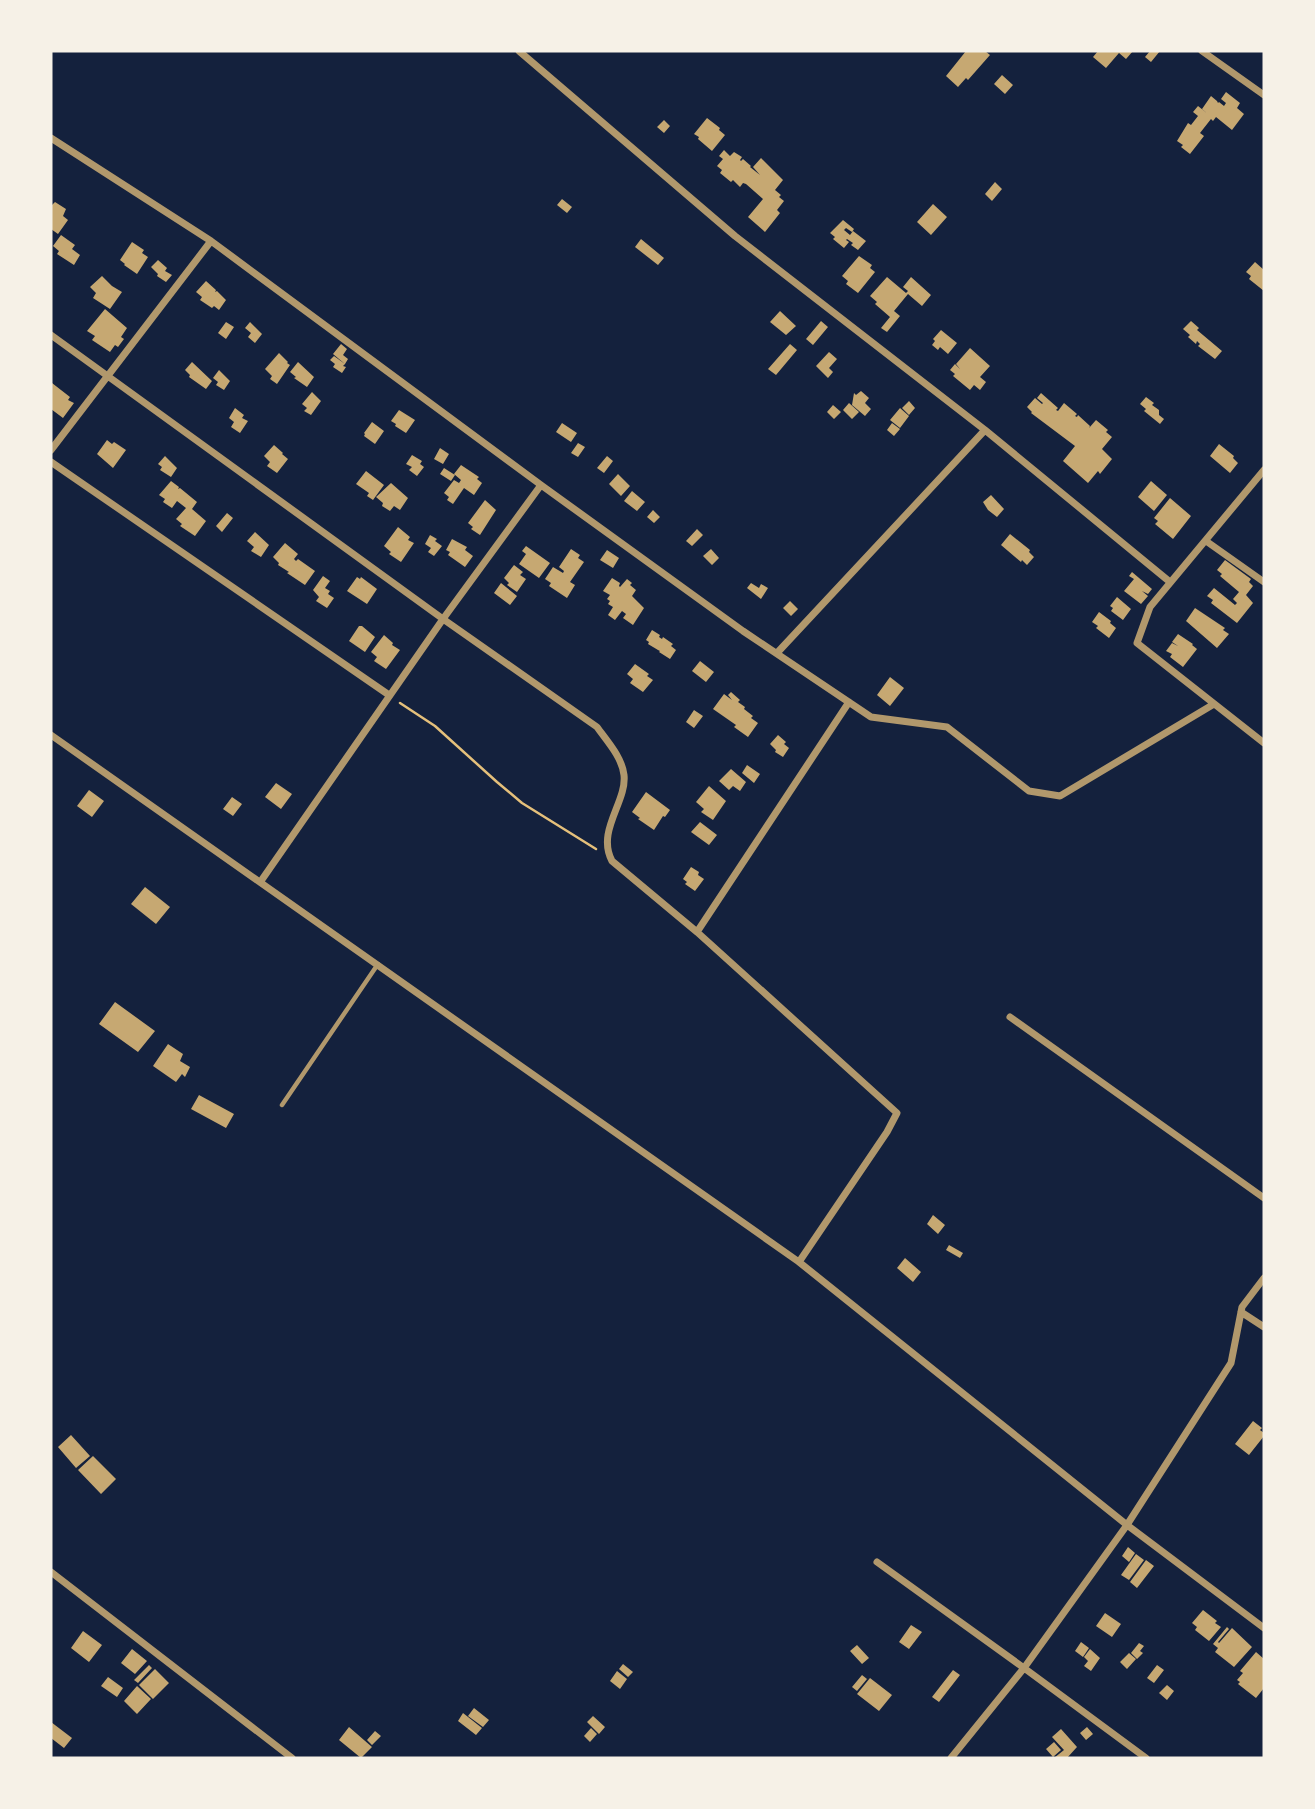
<svg xmlns="http://www.w3.org/2000/svg" width="1315" height="1809" viewBox="0 0 1315 1809" font-family="'Alegreya Sans',sans-serif">
	<style>
		.building { fill: #c6a872 }
		.lines { fill: none; stroke-linecap: round; stroke-linejoin: round }
		.path { stroke: #e5c07b; stroke-width: 2.5 }
		.service { stroke: #b1986c; stroke-width: 4.5 }
		.minor { stroke: #b1986c; stroke-width: 7 }
	</style>
	<rect width="100%" height="100%" fill="#14213d"/>
	<path class="building" d="M966 51H985L990 55 968 80 966 78 958 87 946 76Z
		M1098 51H1133L1126 59 1119 53 1106 68 1093 57Z
		M1150 51H1160L1151 62 1145 57Z
		M1002 75 1013 85 1005 94 994 84Z
		M1226 92 1240 103 1237 108 1244 114 1232 130 1216 117 1213 121 1211 119 1200 133 1204 136 1190 154 1181 147 1183 145 1177 141 1188 123 1191 125 1198 116 1193 112 1198 106 1208 114 1202 109 1211 96 1217 101 1218 103 1219 102 1224 106 1226 103 1221 99Z
		M707 118 720 128 719 130 725 135 712 151 698 139 699 137 694 134Z
		M664 120 670 126 664 133 657 127Z
		M724 150 730 156 734 152 742 157 740 160 741 161 743 159 751 166 750 167 760 175 753 167 761 158 783 180 775 190 781 195 779 197 784 201 777 210 780 213 765 232 748 217 763 199 746 184 743 183 740 187 733 180 731 182 720 173 722 170 717 166 723 159 719 156Z
		M995 182 1002 189 992 201 985 194Z
		M562 199 572 207 567 213 557 205Z
		M55 202 66 209 63 216 68 220 58 234 51 229V206Z
		M933 204 947 217 931 235 917 222Z
		M843 220 854 229 852 232 846 228 844 230 850 235 853 231 866 241 858 250 851 245 853 243 847 239 846 240 849 242 844 248 833 239 835 237 830 233Z
		M61 235 75 245 72 249 80 255 74 265 57 254 59 251 53 246Z
		M641 239 664 258 658 265 635 247Z
		M132 242 144 250 142 253 148 257 137 274 124 265 125 264 120 260Z
		M859 256 872 265 870 268 875 272 858 293 846 284 848 281 842 276Z
		M158 260 167 268 165 271 172 275 166 282 157 276 158 274 151 267Z
		M1255 262 1264 270V291L1249 279 1251 276 1246 272Z
		M102 276 112 286 122 292 110 309 93 298 96 293 90 287Z
		M887 277 906 293 908 291 903 287 911 277 931 295 922 306 908 294 894 311 900 316 887 332 881 328 890 317 875 304 877 302 870 296Z
		M206 281 216 290 215 292 217 291 226 300 219 310 214 306 212 308 200 300 202 297 196 292Z
		M105 309 127 328 121 337 124 339 118 347 115 345 110 352 92 340 95 336 87 331Z
		M780 311 796 326 786 335 770 322Z
		M821 321 828 327 813 345 806 339Z
		M1191 321 1199 328 1197 330 1222 351 1215 359 1198 346 1200 344 1197 341 1196 344 1188 337 1190 335 1183 329Z
		M226 322 234 327 226 339 218 333Z
		M250 322 262 334 255 343 248 337 251 333 245 328Z
		M941 330 957 343 948 354 940 347 938 350 932 345 935 341 933 339Z
		M341 344 347 349 343 355 348 359 345 364 333 354Z
		M790 344 797 350 776 375 768 369Z
		M970 348 990 366 980 377 986 382 980 390 974 385 970 390 953 376 955 374 950 370 955 364 960 369 956 364Z
		M829 352 837 359 829 368 833 372 828 378 816 366Z
		M279 353 288 362 287 363 290 365 277 384 270 379 272 376 265 369Z
		M334 356 345 364 343 366 346 367 342 373 333 367 335 364 330 360Z
		M192 362 212 381 206 389 189 377 190 375 185 370Z
		M298 362 314 377 307 387 294 378 296 377 290 372Z
		M219 370 230 381 224 390 216 385 218 382 213 378Z
		M52 383 70 397 68 400 74 403 63 418 51 409V384Z
		M861 391 869 398 865 403 871 409 865 416 852 405 854 393 856 395Z
		M312 392 321 401 311 415 304 411 307 408 302 404Z
		M1041 393 1058 408 1056 410 1058 411 1064 403 1077 414 1075 416 1077 417 1078 415 1090 426 1089 428 1096 420 1108 430 1106 432 1112 437 1102 449 1112 459 1100 474 1098 471 1088 483 1063 461 1075 446 1031 413 1032 412 1027 407 1035 398 1042 404 1043 403 1037 398Z
		M1146 397 1154 403 1152 405 1159 410V415L1164 419 1160 424 1144 411 1146 409 1140 404Z
		M909 401 915 408 909 415 902 408Z
		M849 403 859 412 852 419 843 410Z
		M833 405 841 412 834 419 827 412Z
		M235 408 244 415 242 418 248 421 240 433 231 427 234 422 229 418Z
		M900 408 909 416 900 428 890 420Z
		M399 410 415 420 406 433 395 426 396 424 391 421Z
		M372 422 384 431 375 444 364 436 365 434 364 433Z
		M562 423 577 433 571 442 556 432Z
		M892 423 900 429 894 436 887 430Z
		M107 440 112 444 114 442 126 450 113 468 97 454Z
		M578 443 585 447 578 457 571 453Z
		M1219 444 1234 456 1233 458 1238 463 1230 473 1210 456Z
		M274 445 283 453 282 454 288 459 277 473 267 466 270 462 264 456Z
		M440 448 449 454 443 464 434 459Z
		M412 455 422 461 420 464 424 467 417 476 409 470 412 467 406 464Z
		M165 456 177 468 171 477 160 470 162 467 158 464Z
		M607 456 613 461 604 473 597 468Z
		M461 465 479 477 477 479 482 483 474 495 464 488 453 504 447 500 449 497 444 493 454 480 459 483 461 480 454 474Z
		M444 468 455 475 451 481 440 474Z
		M366 471 384 485 373 500 367 496 369 493 356 484Z
		M618 474 630 486 621 496 609 484Z
		M171 481 179 487 178 489 180 488 197 502 192 509 206 521 195 536 180 526 182 524 176 519 186 508 177 501 172 508 163 502 165 499 159 495Z
		M1151 481 1167 495 1154 511 1138 497Z
		M391 483 408 498 400 510 394 506 390 511 382 506 383 503 376 497Z
		M632 491 645 502 637 511 624 501Z
		M991 495 1004 509 997 517 988 510 983 502Z
		M1170 498 1191 516 1173 539 1155 524 1158 521 1154 518Z
		M485 500 496 510 480 535 471 529 473 527 468 523Z
		M653 510 660 517 654 523 647 517Z
		M227 513 233 518 222 532 216 526Z
		M398 527 410 537 408 540 414 543 401 562 389 554 391 552 384 546Z
		M697 529 703 535 692 546 686 541Z
		M255 532 269 545 261 557 251 551 254 547 247 541Z
		M1010 534 1030 550 1029 552 1034 557 1027 565 1022 560 1021 562 1001 545Z
		M430 535 437 539 435 541 442 546 434 556 428 552 431 548 425 544Z
		M452 539 467 547 465 550 473 556 465 567 448 555 450 552 446 550Z
		M285 543 298 554 294 559 296 561 298 559 315 571 305 585 287 573 289 572 278 565 279 563 273 557Z
		M526 546 550 563 539 578 519 564 526 554 522 551Z
		M571 549 580 555 578 558 584 562 570 582 575 585 567 598 549 586 551 583 545 579 553 567 563 573 564 571 559 567Z
		M711 549 719 558 712 565 703 556Z
		M607 550 619 558 613 568 600 560Z
		M1225 560 1251 579 1249 582 1253 586 1246 595 1253 603 1237 623 1211 603 1213 600 1207 596 1214 588 1235 605 1237 603 1233 599 1239 592 1220 576 1222 574 1217 570Z
		M514 565 523 572 520 575 526 579 517 592 507 585 509 583 504 578Z
		M1132 572 1152 589 1148 594 1142 591 1148 596 1141 604 1124 591 1134 579 1129 576Z
		M323 576 330 581 325 588 330 591 328 594 334 598 327 608 316 601 319 597 313 590Z
		M357 577 360 579 361 577 377 589 367 604 347 591Z
		M612 578 620 583 619 586 620 587 627 579 632 583 630 585 636 590 632 596 644 608 633 625 623 618 626 614 622 611 615 620 608 615 613 607 608 604 610 601 607 599 610 595 603 591Z
		M501 583 517 596 510 605 494 593Z
		M751 583 759 588 761 584 768 588 761 599 747 588Z
		M1117 597 1131 609 1123 620 1111 611 1113 608 1110 606Z
		M790 601 798 609 791 616 783 608Z
		M1195 608 1225 628 1223 630 1229 634 1217 648 1186 621Z
		M1099 612 1111 621 1110 623 1116 628 1109 638 1096 628 1098 626 1092 622Z
		M359 626H362L375 637 365 652 349 641Z
		M652 630 660 635 659 637 662 639 663 637 673 644 671 646 676 650 670 659 659 652 660 651 658 650 648 644 649 642 646 640Z
		M1178 634 1193 644 1192 645 1197 649 1183 667 1170 657 1172 654 1166 651 1172 643 1178 646 1172 642Z
		M384 635 393 643 392 645 400 650 386 669 374 661 377 657 371 652Z
		M700 661 714 672 706 682 692 671Z
		M635 664 649 674 647 676 653 680 643 692 630 683 633 679 627 674Z
		M890 677 904 688 890 706 877 695Z
		M731 692 740 700 738 702 745 707 744 709 753 716 751 718 758 723 748 737 734 727 736 725 713 709 724 694 732 700 728 695Z
		M694 710 703 716 694 728 686 722Z
		M778 735 786 742 784 744 789 748 783 757 775 752 776 750 770 744Z
		M747 765 760 774 754 783 742 773Z
		M731 769 746 782 740 791 733 786 729 790 719 781Z
		M276 783 292 794 281 809 265 797Z
		M709 786 726 801 713 820 701 812 704 809 696 802Z
		M89 790 104 801 92 817 77 806Z
		M646 792 670 810 665 817 663 816 654 830 638 819 640 818 632 812Z
		M232 797 242 804 233 816 223 809Z
		M700 822 717 835 709 845 691 832Z
		M691 867 699 872 698 875 704 879 695 891 685 884 687 882 683 879Z
		M145 887 170 907 156 924 131 904Z
		M115 1002 155 1031 138 1052 99 1024Z
		M168 1044 183 1054 180 1061 190 1067 185 1077 182 1074 176 1082 153 1066Z
		M199 1095 234 1114 226 1128 191 1109Z
		M933 1215 945 1225 938 1234 927 1224Z
		M949 1245 963 1253 960 1258 946 1250Z
		M905 1258 921 1272 913 1282 897 1268Z
		M1253 1421 1262 1428 1260 1430 1264 1433V1436L1249 1455 1235 1444Z
		M71 1435 90 1456 76 1468 58 1447Z
		M93 1456 116 1479 101 1494 78 1470Z
		M1128 1547 1135 1553 1129 1562 1122 1556Z
		M1136 1554 1144 1560 1129 1580 1121 1575Z
		M1146 1560 1154 1566 1137 1588 1130 1582Z
		M1203 1610 1217 1621 1215 1623 1221 1627 1209 1641 1195 1630 1197 1627 1192 1623Z
		M1105 1613 1121 1624 1112 1637 1096 1626Z
		M911 1625 922 1632 909 1649 899 1642Z
		M1227 1627 1229 1629 1218 1642 1219 1643 1232 1628 1252 1647 1234 1667 1215 1652 1218 1648 1213 1644Z
		M83 1631 102 1645 89 1662 71 1648Z
		M1081 1642 1089 1648 1083 1657 1075 1651Z
		M1139 1643 1144 1646 1140 1651 1143 1653 1137 1659 1131 1653Z
		M857 1645 869 1658 862 1664 850 1651Z
		M132 1649 147 1661 135 1674 121 1663Z
		M1090 1649 1100 1658 1091 1671 1084 1666 1088 1661 1084 1657Z
		M1256 1652 1264 1659V1688L1256 1698 1238 1684 1240 1682 1237 1680 1243 1673 1240 1671Z
		M1129 1653 1136 1659 1127 1669 1120 1662Z
		M623 1664 633 1672 628 1677 619 1669Z
		M149 1665 152 1668 138 1683 134 1680Z
		M1157 1665 1164 1670 1154 1683 1147 1678Z
		M155 1669 169 1683 153 1699 139 1685Z
		M953 1670 960 1675 939 1702 932 1697Z
		M617 1671 627 1679 620 1689 610 1681Z
		M862 1675 867 1679 857 1691 852 1687Z
		M108 1677 123 1688 117 1697 101 1686Z
		M870 1678 892 1695 879 1711 857 1694Z
		M1167 1685 1174 1691 1167 1700 1159 1693Z
		M137 1686 151 1699 137 1714 124 1701Z
		M474 1708 489 1720 483 1727 468 1716Z
		M463 1713 482 1728 476 1735 458 1721Z
		M593 1716 605 1727 599 1734 587 1722Z
		M51 1722 72 1738 64 1748 51 1738Z
		M349 1727 372 1747 361 1758 339 1740Z
		M1087 1727 1093 1734 1086 1740 1080 1733Z
		M591 1728 597 1734 590 1742 584 1736Z
		M1061 1729 1077 1747 1067 1758H1054L1064 1750 1052 1737Z
		M375 1731 381 1736 372 1745 367 1740Z
		M1054 1742 1061 1750 1053 1757 1046 1749Z"/>
	<g class="lines">
		<path class="path" d="M400 703 435 726 497 782 522 803 596 849"/>
		<path class="service" d="M282 1105 378 964"/>
		<path class="minor" d="M519 51 735 236 985 430 1170 582
			M1202 51 1264 95
			M51 138 211 241 541 485 743 631 871 717 947 727 1029 791 1060 796 1214 704
			M51 335 443 619 597 727C607 741 622 757 624 775 627 802 596 831 612 861L697 932
			M51 450 211 241
			M51 462 389 695
			M1206 541 1264 582
			M777 653 985 430
			M51 735 799 1262 1127 1525 1264 1628
			M1264 743 1137 643 1150 607 1264 470
			M261 881 443 619 541 485
			M1010 1017 1264 1198
			M799 1262 887 1132 897 1113 697 932 849 702
			M1241 1312 1264 1327
			M877 1562 1024 1668 1146 1758
			M51 1572 292 1758
			M951 1758 1024 1668 1127 1525 1231 1363 1242 1307 1264 1278"/>
	</g>
	<rect width="1315" height="1809" fill="none" stroke="#f6f1e7" stroke-width="105"/>
</svg>
